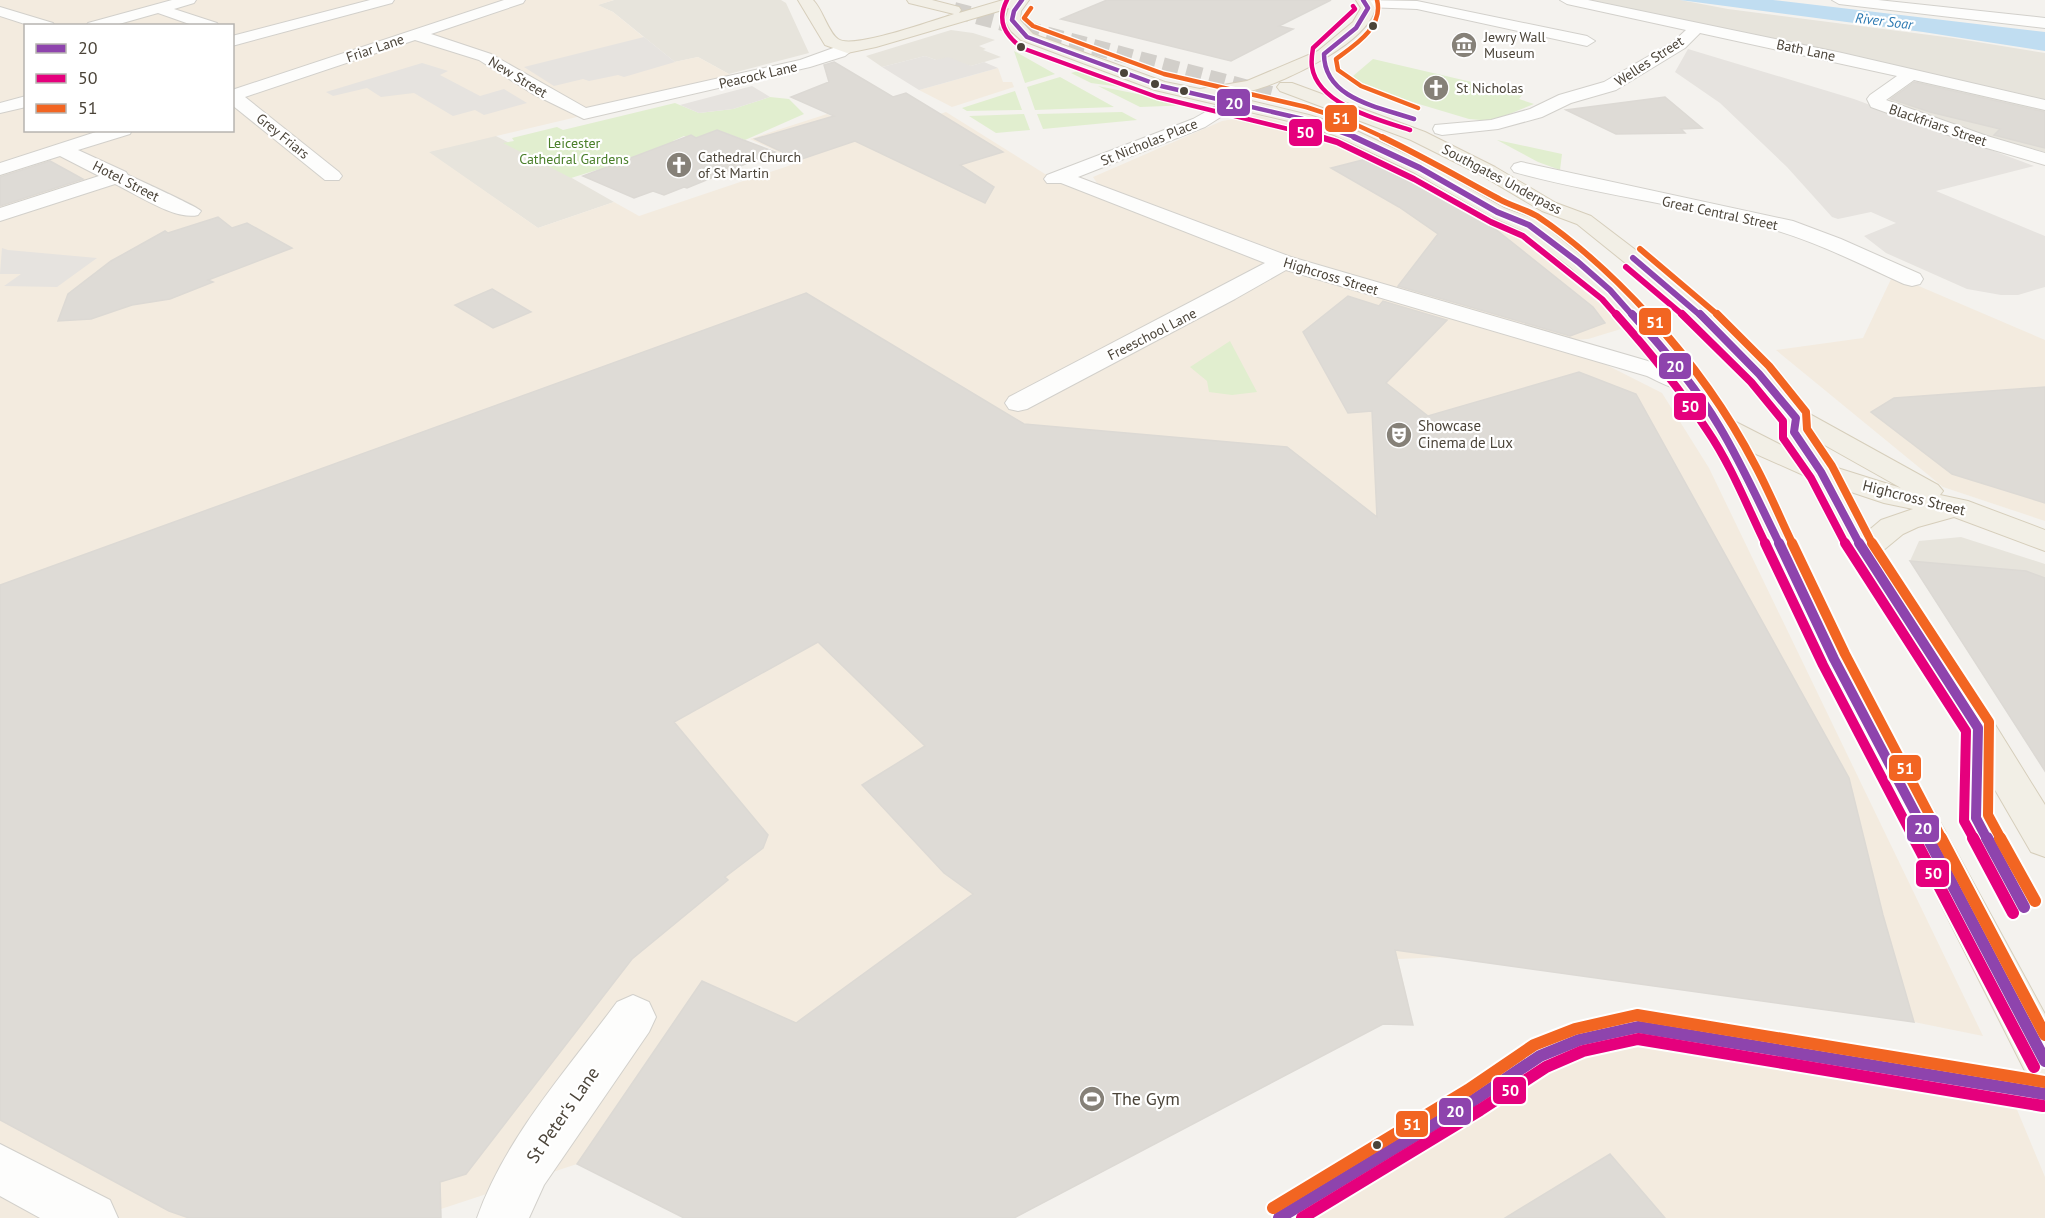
<svg xmlns="http://www.w3.org/2000/svg" width="2045" height="1218" viewBox="0 0 2045 1218" font-family="'PT Sans',sans-serif">
	<style>
		.residential { fill: #e7e4dc }
		.commercial { fill: #f3ebdf; fill-rule: evenodd }
		.green { fill: #e1eecf }
		.parking { fill: #e6e3df }
		.water { fill: #c0ddf1 }
		.building { fill: #dedbd6; stroke: #dcd9d4; stroke-width: 1.5 }
		.lines { fill: none; stroke-linecap: round; stroke-linejoin: round }
		.primary-tunnel { stroke: #d2cfca; stroke-width: 16; stroke-dasharray: 16 8; stroke-linecap: butt }
		.street-casing { stroke: #d2d0cb; stroke-width: 2 }
		.primary-casing { stroke: #d6cebb; stroke-width: 2 }
		.street { fill: #fdfdfc; fill-rule: evenodd }
		.primary { fill: #f2efe6; fill-rule: evenodd }
		.bus-1-far4-casing { stroke: #fff; stroke-width: 7 }
		.bus-1-far3-casing { stroke: #fff; stroke-width: 9 }
		.bus-1-far2-casing { stroke: #fff; stroke-width: 11 }
		.bus-1-far1-casing { stroke: #fff; stroke-width: 14 }
		.bus-1-casing { stroke: #fff; stroke-width: 16 }
		.bus-2-far4-casing { stroke: #fff; stroke-width: 7 }
		.bus-2-far3-casing { stroke: #fff; stroke-width: 9 }
		.bus-2-far2-casing { stroke: #fff; stroke-width: 11 }
		.bus-2-far1-casing { stroke: #fff; stroke-width: 14 }
		.bus-2-casing { stroke: #fff; stroke-width: 16 }
		.bus-3-far4-casing { stroke: #fff; stroke-width: 7 }
		.bus-3-far3-casing { stroke: #fff; stroke-width: 9 }
		.bus-3-far2-casing { stroke: #fff; stroke-width: 11 }
		.bus-3-far1-casing { stroke: #fff; stroke-width: 14 }
		.bus-3-casing { stroke: #fff; stroke-width: 16 }
		.bus-1-far4 { stroke: #8e44ad; stroke-width: 4.5 }
		.bus-1-far3 { stroke: #8e44ad; stroke-width: 6 }
		.bus-1-far2 { stroke: #8e44ad; stroke-width: 8 }
		.bus-1-far1 { stroke: #8e44ad; stroke-width: 10 }
		.bus-1 { stroke: #8e44ad; stroke-width: 12 }
		.bus-2-far4 { stroke: #e5007d; stroke-width: 4.5 }
		.bus-2-far3 { stroke: #e5007d; stroke-width: 6 }
		.bus-2-far2 { stroke: #e5007d; stroke-width: 8 }
		.bus-2-far1 { stroke: #e5007d; stroke-width: 10 }
		.bus-2 { stroke: #e5007d; stroke-width: 12 }
		.bus-3-far4 { stroke: #f26522; stroke-width: 4.5 }
		.bus-3-far3 { stroke: #f26522; stroke-width: 6 }
		.bus-3-far2 { stroke: #f26522; stroke-width: 8 }
		.bus-3-far1 { stroke: #f26522; stroke-width: 10 }
		.bus-3 { stroke: #f26522; stroke-width: 12 }
		.bus-dot { fill: #4b4439; stroke: #fff; stroke-width: 2 }
		.labels { text-anchor: middle; stroke-width: 4.5; stroke-linejoin: round; paint-order: stroke }
		.far-water-label { font-size: 14px; font-style: italic; fill: #2e7ab2; stroke: #fff }
		.far-poi-label { font-size: 14px; fill: #4b4439; stroke: #fff; text-anchor: start }
		.far-street-label { font-size: 14px; fill: #4b4439; stroke: #fff }
		.far-park-label { font-size: 14px; fill: #4a7f2a; stroke: #fff }
		.poi-label { font-size: 15px; fill: #4b4439; stroke: #fff; text-anchor: start }
		.street-label { font-size: 15px; fill: #4b4439; stroke: #fff }
		.near-poi-label { font-size: 18px; fill: #4b4439; stroke: #fff; text-anchor: start }
		.near-street-label { font-size: 18px; fill: #4b4439; stroke: #fff }
		.line-badge { stroke: #fff; stroke-width: 2 }
		.badge-label { font-size: 16px; text-anchor: middle; font-weight: bold; fill: #fff }
	</style>
	<rect width="100%" height="100%" fill="#f4f2ee"/>
	<path class="residential" d="M614 0H781L786 3 809 53 729 74 698 57 675 62 613 12 597 5Z
		M1587 0H1680L1728 9 1953 38 2045 53V100Z
		M951 30 973 33 995 40 979 46 986 49 983 50 1001 57 971 66 936 60 925 56 882 67 866 56Z
		M1922 78 2045 108V152L1989 137 1890 102 1889 98Z
		M494 135 521 149 614 202 538 228 428 152Z
		M1961 537 2045 564V771L1910 561 1919 541Z"/>
	<path class="commercial" d="M0 0H614L598 5 613 12 674 62 698 57 738 79 429 152 538 228 614 202 639 216 800 162 750 139 827 114 875 136 946 112 1045 174 1062 176 1078 189 1575 349 1662 393 1709 468 1983 1036 1914 1022 1446 957 1398 959 1413 1025 1383 1024 1014 1218H684L577 1164 441 1209 434 1218H0ZM26 26H232V130H26Z
		M998 68 1003 82H1012L1014 87 952 107 919 90Z
		M1257 115 1344 140 1434 184 1492 219 1538 254 1604 307 1621 329 1588 339 1561 341 1284 259 1164 214 1097 183 1093 177 1222 121Z
		M1893 275 2045 340V521L1943 487 1776 350 1863 338Z
		M1638 1027 2008 1088 2045 1177V1218H1279L1579 1040Z"/>
	<path class="green" d="M1014 51 1055 74 1025 83Z
		M1373 59 1523 94 1519 99 1534 104 1492 121 1469 119 1362 87 1353 76Z
		M1081 70 1135 89 1091 83 1071 73Z
		M1060 77 1114 107 1035 110 1027 87Z
		M1098 86 1192 105 1140 107Z
		M1015 91 1022 110 967 111 962 108Z
		M770 97 789 99 804 114 745 140 717 130 693 140 684 136 673 141 681 144 571 178 503 143 514 141 512 138 557 127 563 130 675 103 699 113 733 109Z
		M1122 112 1137 120 1043 129 1037 114Z
		M1024 114 1030 130 996 133 969 116Z
		M1497 140 1562 154 1560 170 1538 162Z
		M1230 341 1257 392 1232 395 1209 392 1207 381 1190 367Z"/>
	<path class="parking" d="M644 37 675 62 624 77 618 75 589 81 583 79 554 86 524 67Z
		M1688 49 1854 99 2034 166 1936 191 2045 236V287L2018 295H2001L1967 289 1886 253 1864 236 1896 223 1871 212 1838 219 1832 217 1787 167 1720 103 1675 72Z
		M925 56 936 60 948 57 971 66 984 62 998 68 919 90 882 67Z
		M422 63 448 71 440 75 480 96 504 89 527 103 484 115 475 110 453 116 414 93 381 97 367 88 333 96 326 92Z
		M752 86 770 97 733 109 699 113 680 105Z
		M2 248 8 250 97 258 57 287 4 286 21 274H0Z"/>
	<path class="water" d="M1680 0H1773L2045 32V51L1923 32Z"/>
	<path class="building" d="M1107 0H1331L1279 26 1293 29 1231 61 1061 19Z
		M834 62 893 97 906 93 1003 152 960 165 994 187 985 203 855 141 799 160 755 139 834 116 791 97 829 82 824 65Z
		M1914 82 2045 112V148L1994 135 2000 129 1930 112 1891 99Z
		M1665 97 1702 128 1681 129 1685 133 1616 134 1566 110Z
		M717 130 775 152 687 188 684 187 664 195 653 191 634 198 583 176 691 135 696 138Z
		M1370 158 1425 185 1489 224 1593 307 1605 323 1570 336 1398 286 1438 234 1399 207 1331 168Z
		M50 161 83 179 0 206V177Z
		M218 217 232 228 247 223 292 248 208 280 213 282 170 299 132 305 91 319 58 321 68 294 111 261 165 231 168 233Z
		M492 289 531 312 493 328 455 305Z
		M806 293 1024 424 1287 447 1377 517 1372 411 1348 413 1303 332 1348 296 1379 306 1383 301 1447 320 1386 383 1428 416 1579 372 1636 394 1849 778 1883 915 1914 1022 1395 950 1413 1025 1383 1024 1014 1218H684L577 1164 702 981 796 1023 973 894 944 873 862 785 925 746 818 642 674 722 768 835 763 848 725 877 728 880 632 959 466 1174 440 1182 441 1218H189L169 1211 0 1120V585Z
		M2045 387V503L1952 474 1871 412 1894 398Z
		M1910 561 2026 571 2045 578V771Z
		M1610 1154 1665 1218H1505Z"/>
	<g class="lines">
		<path class="primary-tunnel" d="M954 10 1271 94"/>
		<g class="street-casing">
			<path id="street" d="M172 0H196L194 3 174 9 217 23 219 26H195L158 13 112 26H86L88 23Z
				M370 0H394L392 3 232 46V36Z
				M504 0H525L523 3 431 34 491 54 586 108 800 60 847 43 855 48 845 56 810 67 584 119 533 94 479 60 415 40 245 97 339 172 342 176 339 180H325L232 105V90Z
				M1361 0 1417 1 1587 36 1595 41 1587 46 1417 9 1366 7 1361 6 1359 3Z
				M1560 0H1588L1842 53 2045 100V110L1914 80 1886 100 1987 136 2045 153V165L1973 144 1871 107 1867 99 1870 95 1897 76 1700 33 1685 48 1616 90 1571 103 1542 117 1498 129 1442 135 1435 133 1433 129 1435 125 1491 120 1530 109 1559 95 1604 82 1673 42 1686 30 1567 4Z
				M1832 0H1878L2045 18V28L1839 4Z
				M0 7 53 23 55 26H31L0 16Z
				M26 96V107L0 113V103Z
				M1232 97 1238 98 1241 102 1238 106 1205 127 1078 177 1291 257 1665 366 1695 377 1699 383 1695 389C1678 393 1662 383 1647 376L1286 270 1235 299 1027 409 1018 411 1009 409 1005 403 1009 397 1265 263 1061 183H1047L1044 179 1047 175 1193 119Z
				M102 130H132L130 134 78 150 126 172 128 175C139 180 198 207 201 211L198 215C176 221 136 194 115 184L0 221V208L99 176 60 156 0 175V163Z
				M1521 162 1793 221 1841 239 1920 274 1923 279 1920 284 1912 286 1904 284C1862 265 1821 244 1778 231 1691 205 1601 196 1514 172L1511 168 1514 164Z
				M633 995 649 1002 656 1017 649 1032 544 1185 529 1218H477C505 1138 567 1070 617 1002Z
				M0 1144 110 1200 118 1218H40L0 1196Z"/>
		</g>
		<g class="primary-casing">
			<path id="primary" d="M798 0H813C823 10 828 32 838 39 852 50 934 20 954 14L909 3 907 0H932L959 7 961 10 959 13 1003 0H1029L1021 11 1020 20 1033 34 1165 82 1200 89 1247 81 1318 51 1353 22 1361 8 1356 0H1370L1375 8C1369 42 1285 82 1254 90 1245 93 1235 94 1226 95L1309 115 1348 127 1427 164 1504 208 1537 220 1618 285 1655 323 1728 418 1793 451 1780 432 1782 418 1769 400 1705 333 1659 290 1577 224 1542 211 1481 175 1411 140 1280 91 1277 87 1280 83H1292L1425 132 1495 167 1556 203 1591 216 1675 280 1723 323 1787 388 1806 412 1938 485 1943 491 1940 495 1968 501 2045 530V551L1954 517 1918 527 1903 534 1880 553 1991 718 2045 805V857L2031 852 1965 738 1847 551 1810 478 1747 450 1851 659 2045 1014V1084L2028 1077 1817 659 1730 470 1705 425 1637 333 1602 295 1570 267 1521 230 1490 216 1413 172 1334 135 1297 123 1155 90 1021 40 1011 31 1005 20 1009 8 876 47 847 53 825 45ZM1812 438 1901 488 1831 466ZM1845 490 1884 503 1913 509 1881 520 1868 531Z"/>
		</g>
		<use href="#street" class="street"/>
		<use href="#primary" class="primary"/>
		<g class="bus-1-far4-casing">
			<path id="bus-1-far4" d="M1022 0 1014 11 1012 20 1027 37 1161 86 1303 119 1357 138
				M1363 0 1368 8 1356 28 1324 54C1324 99 1379 107 1414 119"/>
		</g>
		<g class="bus-1-far3-casing">
			<path id="bus-1-far3" d="M1354 137 1420 168 1497 212 1529 225 1578 262 1610 290 1633 316
				M1633 258 1701 316"/>
		</g>
		<g class="bus-1-far2-casing">
			<path id="bus-1-far2" d="M1632 314C1663 348 1696 387 1719 426 1742 464 1760 505 1780 545
				M1700 314 1759 374 1796 418 1794 432 1821 472 1860 545"/>
		</g>
		<g class="bus-1-far1-casing">
			<path id="bus-1-far1" d="M1779 543 1834 659 1929 839
				M1859 543 1978 728 1976 818 1987 839"/>
		</g>
		<g class="bus-1-casing">
			<path id="bus-1" d="M1928 838 2045 1061
				M1987 838 2024 907
				M1279 1218 1474 1100 1540 1056 1579 1040 1638 1027 2045 1094"/>
		</g>
		<g class="bus-2-far4-casing">
			<path id="bus-2-far4" d="M1007 0C996 21 1005 35 1022 48L1157 97 1325 138
				M1353 6 1355 9 1313 48C1312 54 1311 61 1312 67 1318 105 1379 120 1410 130"/>
		</g>
		<g class="bus-2-far3-casing">
			<path id="bus-2-far3" d="M1320 137 1337 142 1414 179 1491 222 1523 236 1602 299 1617 316
				M1626 267 1684 316"/>
		</g>
		<g class="bus-2-far2-casing">
			<path id="bus-2-far2" d="M1616 314C1649 351 1680 389 1707 430 1731 465 1747 506 1766 545
				M1682 314 1751 382 1783 421V438L1811 478 1846 545"/>
		</g>
		<g class="bus-2-far1-casing">
			<path id="bus-2-far1" d="M1765 543 1823 665 1914 839
				M1845 543 1966 731 1964 821 1974 839"/>
		</g>
		<g class="bus-2-casing">
			<path id="bus-2" d="M1914 838 2034 1067
				M1973 838 2013 913
				M1302 1218 1480 1110 1546 1067 1583 1051 1638 1039 2043 1106"/>
		</g>
		<g class="bus-3-far4-casing">
			<path id="bus-3-far4" d="M1377 0C1384 27 1355 45 1336 59L1338 70 1361 86 1418 108
				M1031 8 1024 18 1033 26 1164 74 1306 107 1346 120 1385 138"/>
		</g>
		<g class="bus-3-far3-casing">
			<path id="bus-3-far3" d="M1382 137C1422 156 1460 178 1499 199 1511 206 1525 209 1537 216 1579 244 1616 279 1650 316
				M1640 249 1719 316"/>
		</g>
		<g class="bus-3-far2-casing">
			<path id="bus-3-far2" d="M1648 314C1689 359 1727 411 1755 465 1769 491 1780 518 1793 545
				M1717 314 1769 366 1806 412 1807 429 1832 466 1873 545"/>
		</g>
		<g class="bus-3-far1-casing">
			<path id="bus-3-far1" d="M1792 543 1845 654 1942 839
				M1872 543 1989 722 1988 815 2001 839"/>
		</g>
		<g class="bus-3-casing">
			<path id="bus-3" d="M1941 838 2045 1035
				M2000 838 2035 901
				M1273 1208 1468 1090 1534 1045 1575 1029 1637 1015 2045 1082"/>
		</g>
		<use href="#bus-1-far4" class="bus-1-far4"/>
		<use href="#bus-1-far3" class="bus-1-far3"/>
		<use href="#bus-1-far2" class="bus-1-far2"/>
		<use href="#bus-1-far1" class="bus-1-far1"/>
		<use href="#bus-1" class="bus-1"/>
		<use href="#bus-2-far4" class="bus-2-far4"/>
		<use href="#bus-2-far3" class="bus-2-far3"/>
		<use href="#bus-2-far2" class="bus-2-far2"/>
		<use href="#bus-2-far1" class="bus-2-far1"/>
		<use href="#bus-2" class="bus-2"/>
		<use href="#bus-3-far4" class="bus-3-far4"/>
		<use href="#bus-3-far3" class="bus-3-far3"/>
		<use href="#bus-3-far2" class="bus-3-far2"/>
		<use href="#bus-3-far1" class="bus-3-far1"/>
		<use href="#bus-3" class="bus-3"/>
	</g>
	<defs>
		<g id="museum-disc" transform="scale(1.35)"><circle r="9.5" fill="#868178" stroke="#fff"/><path d="M0-6L6-3V-2H-6V-3ZM-5-1h2V3h-2ZM-1-1h2V3h-2ZM3-1h2V3H3ZM-6 4H6V6H-6Z" fill="#fff"/></g>
		<g id="church-disc" transform="scale(1.35)"><circle r="9.5" fill="#868178" stroke="#fff"/><path d="M-1.2-6h2.4v3.5h3.3v2.4h-3.3V6h-2.4V-.1h-3.3v-2.4h3.3Z" fill="#fff"/></g>
		<g id="theatre-disc" transform="scale(1.35)"><circle r="9.5" fill="#868178" stroke="#fff"/><path d="M-5-5.5Q0-4 5-5.5V0Q5 5 0 6Q-5 5-5 0ZM-3.3-2.5H-1v1.5H-3.3ZM1-2.5H3.3v1.5H1ZM-2.8 1Q0 5.5 2.8 1Z" fill="#fff"/></g>
		<g id="stadium-disc" transform="scale(1.35)"><circle r="9.5" fill="#868178" stroke="#fff"/><path d="M0-5a6.5 5 0 1 0 0 10a6.5 5 0 1 0 0-10ZM-3.5-1.8h7v3.6h-7Z" fill="#fff"/></g>
	</defs>
	<g fill-rule="evenodd">
		<use href="#museum-disc" x="1464" y="45"/>
		<use href="#church-disc" x="1436" y="88"/>
		<use href="#church-disc" x="679" y="165"/>
		<use href="#theatre-disc" x="1399" y="435"/>
		<use href="#stadium-disc" x="1092" y="1099"/>
	</g>
	<g class="bus-dot">
		<circle cx="1373" cy="26" r="5"/>
		<circle cx="1021" cy="47" r="5"/>
		<circle cx="1124" cy="73" r="5"/>
		<circle cx="1155" cy="84" r="5"/>
		<circle cx="1184" cy="91" r="5"/>
		<circle cx="1377" cy="1145" r="5"/>
	</g>
	<g class="labels">
		<g class="far-water-label">
			<text transform="translate(1884 21) rotate(7)" y="5">River Soar</text>
		</g>
		<g class="far-poi-label">
			<text x="1484" y="42">Jewry Wall<tspan x="1484" dy="16">Museum</tspan></text>
			<text x="1456" y="93">St Nicholas</text>
			<text x="698" y="162">Cathedral Church<tspan x="698" dy="16">of St Martin</tspan></text>
		</g>
		<g class="far-street-label">
			<text transform="translate(375 48) rotate(-19)" y="5">Friar Lane</text>
			<text transform="translate(1806 50) rotate(12)" y="5">Bath Lane</text>
			<text transform="translate(1649 61) rotate(-33)" y="5">Welles Street</text>
			<text transform="translate(758 75) rotate(-13)" y="5">Peacock Lane</text>
			<text transform="translate(518 77) rotate(31)" y="5">New Street</text>
			<text transform="translate(1938 125) rotate(19)" y="5">Blackfriars Street</text>
			<text transform="translate(283 136) rotate(39)" y="5">Grey Friars</text>
			<text transform="translate(1149 142) rotate(-22)" y="5">St Nicholas Place</text>
			<text transform="translate(1502 179) rotate(28)" y="5">Southgates Underpass</text>
			<text transform="translate(126 181) rotate(27)" y="5">Hotel Street</text>
			<text transform="translate(1720 213) rotate(12)" y="5">Great Central Street</text>
			<text transform="translate(1331 276) rotate(17)" y="5">Highcross Street</text>
			<text transform="translate(1152 334) rotate(-27)" y="5">Freeschool Lane</text>
		</g>
		<g class="far-park-label">
			<text x="574" y="148">Leicester<tspan x="574" dy="16">Cathedral Gardens</tspan></text>
		</g>
		<g class="poi-label">
			<text x="1418" y="431">Showcase<tspan x="1418" dy="17">Cinema de Lux</tspan></text>
		</g>
		<g class="street-label">
			<text transform="translate(1914 498) rotate(14)" y="5">Highcross Street</text>
		</g>
		<g class="near-poi-label">
			<text x="1112" y="1105">The Gym</text>
		</g>
		<g class="near-street-label">
			<text transform="translate(563 1115) rotate(-55)" y="6">St Peter's Lane</text>
		</g>
	</g>
	<g class="line-badge">
		<rect x="1216" y="88" width="35" height="29" rx="6" fill="#8e44ad"/>
		<rect x="1324" y="104" width="34" height="29" rx="6" fill="#f26522"/>
		<rect x="1288" y="118" width="35" height="29" rx="6" fill="#e5007d"/>
		<rect x="1638" y="307" width="34" height="29" rx="6" fill="#f26522"/>
		<rect x="1658" y="352" width="34" height="28" rx="6" fill="#8e44ad"/>
		<rect x="1673" y="392" width="34" height="29" rx="6" fill="#e5007d"/>
		<rect x="1888" y="754" width="34" height="28" rx="6" fill="#f26522"/>
		<rect x="1906" y="814" width="34" height="29" rx="6" fill="#8e44ad"/>
		<rect x="1915" y="859" width="35" height="29" rx="6" fill="#e5007d"/>
		<rect x="1492" y="1076" width="35" height="29" rx="6" fill="#e5007d"/>
		<rect x="1438" y="1097" width="34" height="29" rx="6" fill="#8e44ad"/>
		<rect x="1395" y="1110" width="34" height="28" rx="6" fill="#f26522"/>
	</g>
	<g class="badge-label">
		<text x="1234" y="109">20</text>
		<text x="1341" y="124">51</text>
		<text x="1305" y="138">50</text>
		<text x="1655" y="328">51</text>
		<text x="1675" y="372">20</text>
		<text x="1690" y="412">50</text>
		<text x="1905" y="774">51</text>
		<text x="1923" y="834">20</text>
		<text x="1933" y="879">50</text>
		<text x="1510" y="1096">50</text>
		<text x="1455" y="1117">20</text>
		<text x="1412" y="1130">51</text>
	</g>
	<rect x="24" y="24" width="210" height="108" fill="#ffffff" stroke="#b7b4b0" stroke-width="1.5"/>
	<rect x="36" y="44" width="30" height="9" fill="#8e44ad" stroke="#b7b4b0" stroke-width="1.5"/>
	<text x="78" y="54" font-size="18" fill="#4b4439">20</text>
	<rect x="36" y="74" width="30" height="9" fill="#e5007d" stroke="#b7b4b0" stroke-width="1.5"/>
	<text x="78" y="84" font-size="18" fill="#4b4439">50</text>
	<rect x="36" y="104" width="30" height="9" fill="#f26522" stroke="#b7b4b0" stroke-width="1.5"/>
	<text x="78" y="114" font-size="18" fill="#4b4439">51</text>
</svg>
